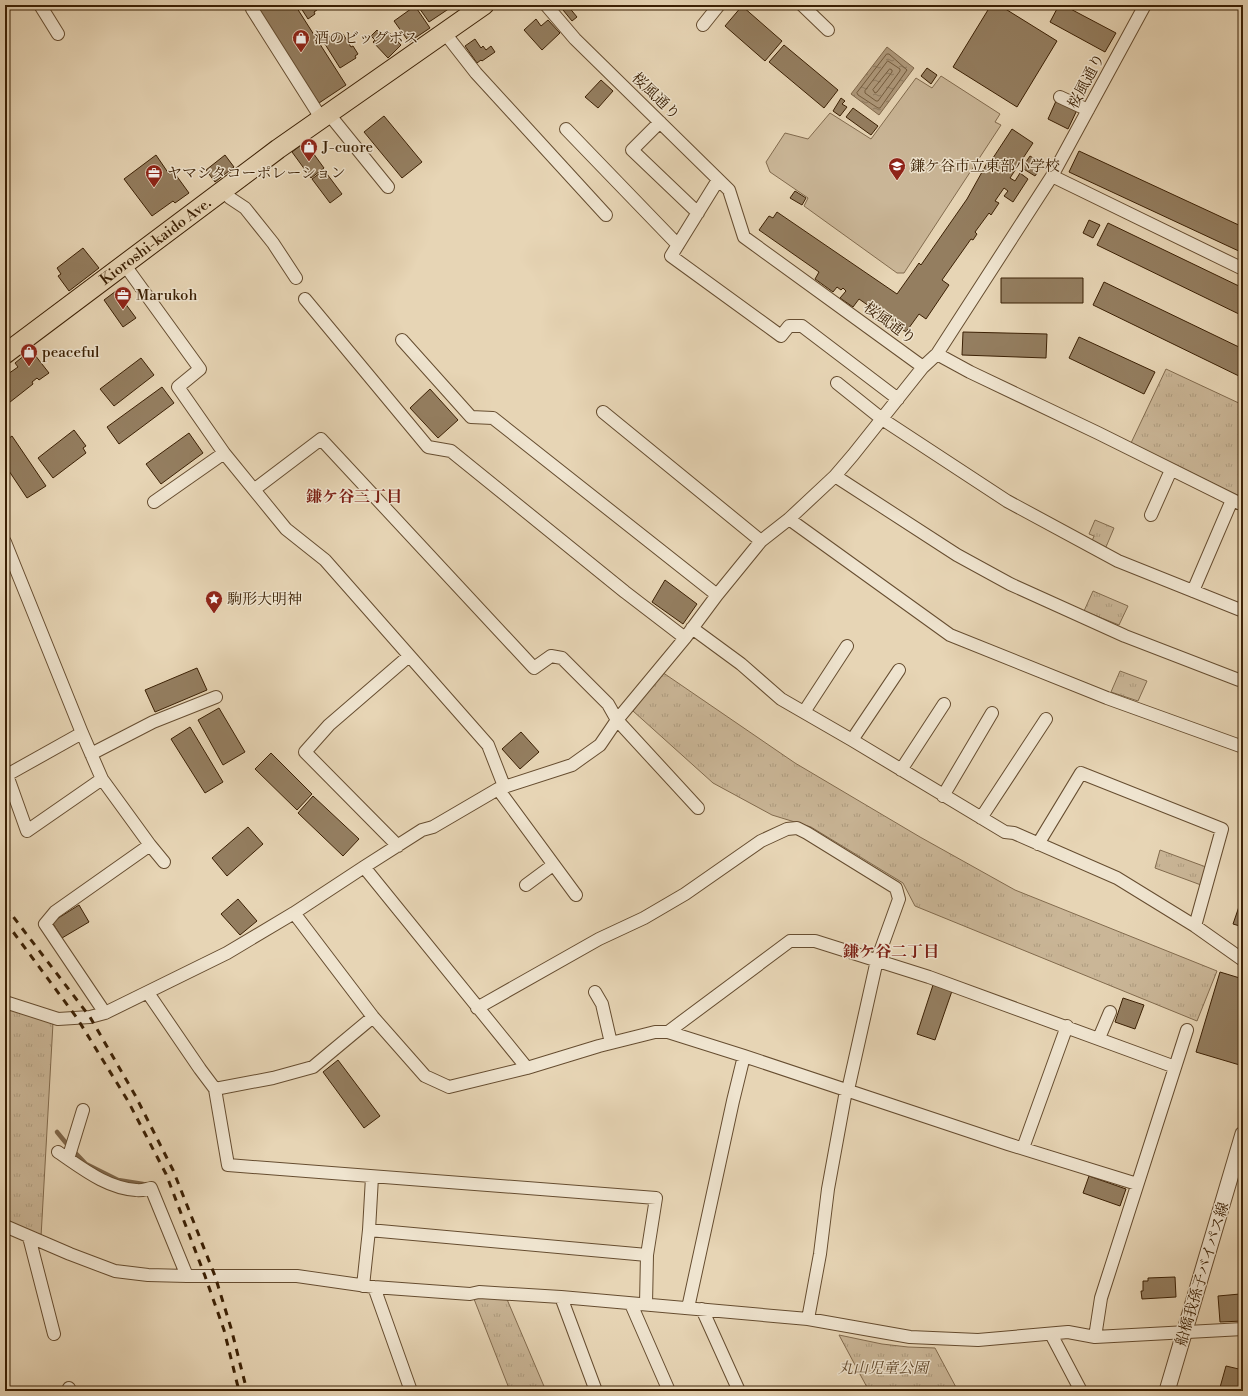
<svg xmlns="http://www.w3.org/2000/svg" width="1248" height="1396" viewBox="0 0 1248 1396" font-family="'Libre Bodoni','Noto Serif JP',serif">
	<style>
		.grass { fill: url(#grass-tufts); stroke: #826b4e }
		.pitch { fill: #cab697; stroke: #826b4e }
		.water { fill: url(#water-ripples); stroke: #7f674a }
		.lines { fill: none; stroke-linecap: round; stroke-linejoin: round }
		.shore { stroke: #745c3e; stroke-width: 1 }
		.stream { stroke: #7f674a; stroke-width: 4.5 }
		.building { fill: #947e60; stroke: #3b2004 }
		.minor-casing { stroke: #664d30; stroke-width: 14 }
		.tertiary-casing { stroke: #664d30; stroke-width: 17 }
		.primary-casing { stroke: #3b2004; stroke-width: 21 }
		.minor { stroke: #efe4cf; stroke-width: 12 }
		.tertiary { stroke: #efe4cf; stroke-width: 15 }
		.primary { stroke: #e7d5b5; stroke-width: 19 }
		.rail { stroke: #3b2004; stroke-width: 3; stroke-dasharray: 7 7; stroke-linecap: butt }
		.labels { text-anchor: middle; stroke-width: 3; stroke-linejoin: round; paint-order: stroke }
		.poi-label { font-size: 15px; fill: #3b2004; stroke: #efe4cf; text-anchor: start }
		.street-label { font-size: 15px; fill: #3b2004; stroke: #efe4cf }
		.park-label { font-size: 15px; font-style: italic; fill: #5f4629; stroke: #efe4cf }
		.neighbourhood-label { font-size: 16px; font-weight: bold; fill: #7a1f14; stroke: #efe4cf }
	</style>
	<defs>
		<pattern id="grass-tufts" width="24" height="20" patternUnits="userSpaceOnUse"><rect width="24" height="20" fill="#cab697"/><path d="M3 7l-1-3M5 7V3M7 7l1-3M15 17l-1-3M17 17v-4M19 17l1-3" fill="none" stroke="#ae9c80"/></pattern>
		<pattern id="water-ripples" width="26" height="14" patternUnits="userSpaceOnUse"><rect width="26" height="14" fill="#ad9779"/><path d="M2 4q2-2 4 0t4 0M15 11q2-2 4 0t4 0" fill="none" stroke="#8e7b61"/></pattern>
	</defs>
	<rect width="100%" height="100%" fill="#e7d5b5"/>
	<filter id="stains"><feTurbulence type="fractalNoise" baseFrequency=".005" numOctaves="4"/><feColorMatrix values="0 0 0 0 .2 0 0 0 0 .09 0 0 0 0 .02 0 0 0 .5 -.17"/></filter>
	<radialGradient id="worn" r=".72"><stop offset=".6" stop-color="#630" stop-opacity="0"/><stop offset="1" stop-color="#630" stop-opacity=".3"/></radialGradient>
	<path class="grass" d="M1166 369 1243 405V498L1131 443Z
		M1095 520 1114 528 1106 547 1092 541 1094 536 1089 534Z
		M1093 591 1128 606 1119 625 1084 611Z
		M1120 671 1147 681 1138 701 1111 692Z
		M662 672 795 763 920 837 1015 890 1217 971 1197 1021 915 906 903 883 811 827 772 815 713 783 633 711Z
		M1160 850 1206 867 1201 885 1155 868Z
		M5 1006 53 1023 41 1237 5 1221Z
		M474 1296 506 1297 546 1391H510L474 1299Z
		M839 1335 882 1344 908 1347 935 1348 958 1391H869Z"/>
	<path class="pitch" d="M941 76 1000 114 995 122 1001 125 904 273H897L804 206 808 198 770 172 766 162 785 133 808 139 830 113 871 139 916 78 932 88Z"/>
	<path class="water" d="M887 47 914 68 879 115 851 94Z"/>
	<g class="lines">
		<path class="shore" d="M887 54H889L907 70 880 108H878L858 95 857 93Z
			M888 61 900 69V71L878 101H876L865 93V91Z
			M890 69 892 70V72L877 92 875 93 873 90Z"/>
		<path class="stream" d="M57 1132 66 1143 86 1164 118 1180 143 1184"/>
	</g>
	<path class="building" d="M264 5H295L346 85 319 103 258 9Z
		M299 5H324L314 12 315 14 308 19Z
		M417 5H452L453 6 429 22Z
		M991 5H999L1057 41 1017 107 953 67Z
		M1059 5H1063L1116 33 1105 52 1050 22Z
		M415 6 430 28 409 42 394 21Z
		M568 6 577 17 572 21 563 10Z
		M742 6 782 41 765 61 725 26Z
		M536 19 541 26 548 20 560 33 542 50 524 30Z
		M377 30 381 35 387 30 401 45 388 58 373 42 375 40 371 36Z
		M337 32 340 36 343 34 351 47 353 46 358 54 355 56 356 58 340 68 323 41Z
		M475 39 481 48 483 46 486 50 491 46 495 52 482 61 481 60 477 63 465 46Z
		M784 45 838 90 824 108 769 62Z
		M927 68 937 75 931 84 921 76Z
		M601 80 613 91 598 108 585 97Z
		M841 98 845 101 842 104 847 107 840 116 833 111Z
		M1056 101 1077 110 1068 129 1048 119Z
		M853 108 878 126 871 135 846 117Z
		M384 116 422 162 402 178 364 132Z
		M1012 129 1033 143 1010 178 1015 181 1020 173 1028 179 1013 202 1004 196 1008 191 1004 188 995 201 999 203 991 215 989 213 975 232 977 234 973 240 971 239 942 280 949 285 926 319 919 314 906 332 859 299 853 307 840 298 846 291 843 288 841 290 837 287 833 292 815 279 819 272 759 230 769 216 773 218 777 212 897 294 919 263 921 265 967 199 987 163 989 164Z
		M305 142 324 168 311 178 292 152Z
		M1079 151 1243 227V253L1069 172Z
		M156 155 169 174 173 171 189 193 175 203 173 201 152 216 124 179Z
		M225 155 234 167 215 182 206 170Z
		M1030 156 1043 164 1035 176 1022 168Z
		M324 170 342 194 330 203 312 179Z
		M795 191 806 198 802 205 790 198Z
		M1089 220 1100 225 1093 238 1083 233Z
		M1108 223 1243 288V316L1097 245Z
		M83 248 99 268 69 291 58 276 61 274 57 268Z
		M1001 278H1083V303H1001Z
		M1104 282 1243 349V378L1093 305Z
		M116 291 136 318 123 327 104 300Z
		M963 332 1047 334 1046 358 962 355Z
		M1079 337 1155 372 1144 394 1069 358Z
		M31 350 49 373 39 380 37 378 32 382 33 384 5 406V376L18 367 15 363Z
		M141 358 154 375 114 406 100 389Z
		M162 387 174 403 119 444 107 427Z
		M430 389 458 420 438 438 410 408Z
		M74 430 86 446 83 448 86 453 53 478 38 458Z
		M189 433 203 453 161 484 146 464Z
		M12 436 46 486 27 498 5 465V441Z
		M665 580 697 604 683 624 652 602Z
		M197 668 207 690 155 712 145 690Z
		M219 708 245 752 223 765 198 720Z
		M190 727 223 782 205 793 171 739Z
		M521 732 539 752 520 769 502 749Z
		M271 753 312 794 297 810 255 769Z
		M313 796 359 839 343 856 298 813Z
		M248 827 263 844 227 876 212 858Z
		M1243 895V927L1233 924Z
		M238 899 257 921 240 935 221 914Z
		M79 905 89 922 62 938 52 922Z
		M1220 972 1243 979V1066L1196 1052Z
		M933 985 952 991 935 1040 917 1034Z
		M1123 998 1144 1005 1135 1029 1115 1022Z
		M338 1060 380 1116 364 1128 323 1072Z
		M1089 1176 1126 1189 1120 1206 1083 1193Z
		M1175 1277 1176 1297 1142 1299 1141 1291H1143V1281H1148V1278Z
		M1240 1294 1243 1321 1220 1322 1218 1296Z
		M1226 1366 1243 1370 1242 1391H1219Z"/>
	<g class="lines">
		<g class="minor-casing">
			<path id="minor" d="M40 5 58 34
				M253 5 252 9 321 118
				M546 5 575 39 729 190 744 237 923 367
				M802 5 828 30
				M703 25 719 5
				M444 32 476 73 606 215
				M1060 97 1088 110
				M328 113 388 187
				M660 122 632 150 698 213
				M566 129 678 245
				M1052 176 1243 269
				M718 180 671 256 781 336 789 326H802L898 399
				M223 190 230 198 245 208 273 243 296 278
				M124 264 200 369 178 387 224 453
				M305 299 428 447 451 451 625 592 685 638
				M402 340 471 417 493 418 717 595
				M937 354 970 372 1098 433 1243 505
				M837 383 882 419 1007 501 1118 561 1243 611
				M603 412 761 541
				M835 476 957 555 1010 584 1125 636 1239 680
				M255 489 321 439 534 668 551 656 562 658 608 704 617 720 698 808
				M154 502 224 453 286 529 325 560 488 745 504 786
				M1151 515 1171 470
				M789 519 950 635 1107 698 1243 747
				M5 542 82 733 102 779 150 845 164 862
				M1193 591 1232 500
				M692 628 741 664 781 699 852 740 1005 832 1014 833 1117 878 1195 926 1243 960
				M804 712 847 646
				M82 733 7 775 27 831 102 779
				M852 740 899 670
				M91 754 153 722 216 697
				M901 770 944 704
				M498 789 576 895
				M943 796 992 713
				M981 818 1046 719
				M1038 844 1081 773 1222 829 1195 926
				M398 846 305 752 329 725 409 656
				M364 867 527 1068
				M526 885 553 865
				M294 913 373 1017 425 1076 449 1087 527 1068 599 1046 655 1032H668L790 941H815L929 977 1175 1067
				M595 992 602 1004 611 1043
				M148 993 200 1069 215 1089 228 1165 656 1198 647 1255 646 1304
				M5 1002 58 1019 90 1017 105 1013 227 953 294 913 364 867 422 830 433 827 498 789 572 765 600 745 617 720 685 638 717 595 761 541 789 519 835 476 853 455 923 367 937 354 1052 176 1145 5
				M477 1008 599 939 644 918 685 894 761 841 787 829 797 828 807 833 896 888 899 899 877 960 848 1090 845 1096 828 1189 820 1254 808 1319
				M105 1013 45 924 55 912 150 845
				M668 1032 744 1056 1008 1144 1137 1184
				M1099 1038 1110 1012
				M215 1089 273 1078 313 1067 373 1017
				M1023 1148 1067 1026
				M58 1152C82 1168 106 1188 136 1190 141 1191 146 1189 151 1188L187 1276
				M68 1159 83 1110
				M5 1226 70 1254 115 1271 148 1275 187 1276H297L374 1287 470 1294 479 1292 561 1297 808 1319 910 1337 978 1340 1068 1332 1095 1337 1243 1329
				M369 1230 647 1255
				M29 1237 54 1334
				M363 1286 369 1230 372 1177
				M374 1287 411 1391
				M561 1297 596 1391
				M631 1304 669 1391
				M688 1308 733 1101 744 1056
				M702 1309 739 1391
				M1051 1334 1081 1391
				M1095 1337 1101 1298 1187 1030
				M69 1388 70 1391"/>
		</g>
		<g class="tertiary-casing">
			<path id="tertiary" d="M1167 1391 1243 1134"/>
		</g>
		<g class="primary-casing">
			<g id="primary">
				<path id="s1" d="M5 354 278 149 484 5"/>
			</g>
		</g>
		<use href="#minor" class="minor"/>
		<use href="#tertiary" class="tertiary"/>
		<use href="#primary" class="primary"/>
		<path class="rail" d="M5 906 90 1017 135 1095 173 1170 215 1276 231 1328 247 1391
			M5 921 77 1018 128 1101 166 1174 205 1276 224 1330 239 1391"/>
	</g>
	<defs>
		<g id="shop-pin" transform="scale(0.9)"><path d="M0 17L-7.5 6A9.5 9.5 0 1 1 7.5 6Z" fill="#8f2418" stroke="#efe4cf"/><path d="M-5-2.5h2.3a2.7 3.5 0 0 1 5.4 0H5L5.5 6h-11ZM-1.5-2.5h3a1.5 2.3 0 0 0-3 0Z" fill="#fff"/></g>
		<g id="school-pin" transform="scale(0.9)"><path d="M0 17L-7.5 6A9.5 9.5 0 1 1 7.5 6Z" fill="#8f2418" stroke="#efe4cf"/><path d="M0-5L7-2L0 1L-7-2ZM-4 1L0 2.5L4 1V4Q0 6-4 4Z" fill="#fff"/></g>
		<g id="office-pin" transform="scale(0.9)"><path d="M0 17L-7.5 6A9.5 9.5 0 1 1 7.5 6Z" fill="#8f2418" stroke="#efe4cf"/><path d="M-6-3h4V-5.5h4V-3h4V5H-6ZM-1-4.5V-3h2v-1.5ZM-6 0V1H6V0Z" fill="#fff"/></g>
		<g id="sight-pin" transform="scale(0.9)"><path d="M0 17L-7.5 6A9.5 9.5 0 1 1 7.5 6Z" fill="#8f2418" stroke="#efe4cf"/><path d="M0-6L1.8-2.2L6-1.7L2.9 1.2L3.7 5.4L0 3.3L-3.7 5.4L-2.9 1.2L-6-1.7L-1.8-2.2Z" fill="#fff"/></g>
	</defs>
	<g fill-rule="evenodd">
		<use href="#shop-pin" x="301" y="38"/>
		<use href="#shop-pin" x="309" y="147"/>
		<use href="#school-pin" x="897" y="166"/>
		<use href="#office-pin" x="154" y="173"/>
		<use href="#office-pin" x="123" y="295"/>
		<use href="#shop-pin" x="29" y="352"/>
		<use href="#sight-pin" x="214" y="599"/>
	</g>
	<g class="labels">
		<g class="poi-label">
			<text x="314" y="43">酒のビッグボス</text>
			<text x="322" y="152">J-cuore</text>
			<text x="910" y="171">鎌ケ谷市立東部小学校</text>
			<text x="167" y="178">ヤマシタコーポレーション</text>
			<text x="136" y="300">Marukoh</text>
			<text x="42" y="357">peaceful</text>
			<text x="227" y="604">駒形大明神</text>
		</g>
		<g class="street-label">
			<text transform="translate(1086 81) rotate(-62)" y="5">桜風通り</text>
			<text transform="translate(656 96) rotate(44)" y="5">桜風通り</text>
			<text dy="5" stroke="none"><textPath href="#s1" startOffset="188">Kioroshi-kaido Ave.</textPath></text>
			<text transform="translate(890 323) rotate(36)" y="5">桜風通り</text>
			<text transform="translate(1202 1274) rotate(-73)" y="5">船橋我孫子バイパス線</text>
		</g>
		<g class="park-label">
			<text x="883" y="1373">丸山児童公園</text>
		</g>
		<g class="neighbourhood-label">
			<text x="354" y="502">鎌ケ谷三丁目</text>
			<text x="891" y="957">鎌ケ谷二丁目</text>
		</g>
	</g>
	<rect width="1248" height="1396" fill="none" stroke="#e7d5b5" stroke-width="20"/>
	<rect x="6" y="6" width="1236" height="1384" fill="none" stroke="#3b2004" stroke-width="2"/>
	<rect x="10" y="10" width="1228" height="1376" fill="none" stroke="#3b2004"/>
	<rect width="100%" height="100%" filter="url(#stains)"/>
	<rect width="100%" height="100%" fill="url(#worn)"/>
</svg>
